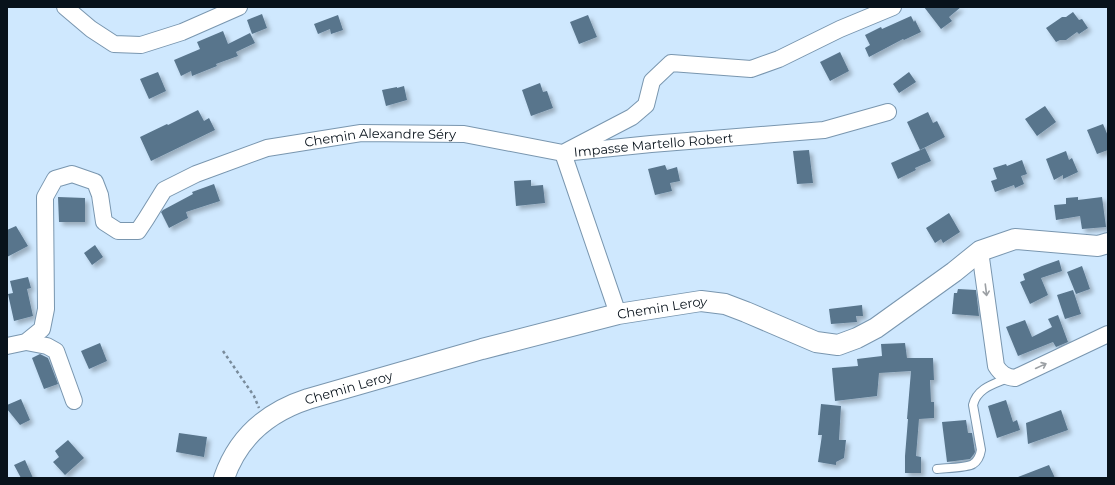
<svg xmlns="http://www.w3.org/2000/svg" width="1115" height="485" viewBox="0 0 1115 485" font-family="Montserrat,sans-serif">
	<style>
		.building { fill: #58758c; filter: url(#shadow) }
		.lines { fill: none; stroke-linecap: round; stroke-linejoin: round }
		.service-casing { stroke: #7996af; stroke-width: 10 }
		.minor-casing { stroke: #7996af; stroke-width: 18 }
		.tertiary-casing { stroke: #7996af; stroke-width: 22 }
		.path { stroke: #798b9b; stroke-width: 2.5; stroke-dasharray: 3 3; stroke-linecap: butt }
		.service { stroke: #fff; stroke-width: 8 }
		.minor { stroke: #fff; stroke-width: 16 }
		.tertiary { stroke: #fff; stroke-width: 20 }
		.oneway { stroke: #9ca0a4 }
		.labels { text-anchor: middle; stroke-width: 4; stroke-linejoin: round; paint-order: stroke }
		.street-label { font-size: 13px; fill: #08121b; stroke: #fff }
	</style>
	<defs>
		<filter id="shadow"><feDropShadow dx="3.5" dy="3.5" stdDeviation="2" flood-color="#0004"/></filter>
	</defs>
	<rect width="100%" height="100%" fill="#cfe8fe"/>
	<path class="building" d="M924 7H961L949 17 952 21 941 29Z
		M1073 12 1079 20 1082 19 1088 28 1079 34 1077 32 1066 40H1060L1056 42 1046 28 1062 17H1066Z
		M262 14 267 28 252 34 247 20Z
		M338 15 343 30 331 34 330 29 318 34 314 24Z
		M588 15 597 37 579 44 570 22Z
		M911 16 914 22 915 20 921 32 904 40 903 39 869 57 865 48 870 45 865 35 881 27 882 29Z
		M223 31 228 44 250 33 255 43 236 52 238 56 216 64 217 66 192 76 191 71 181 76 174 60 200 49 197 42Z
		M840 52 849 71 830 81 820 62Z
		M158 72 166 91 149 99 140 79Z
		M909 72 916 82 899 93 893 84Z
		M540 83 543 92 547 91 553 108 531 116 522 90Z
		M404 86 407 100 386 106 382 90 397 87V88Z
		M1045 106 1056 122 1037 136 1025 119Z
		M198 110 204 121 209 118 215 130 151 161 140 137 167 124 168 125Z
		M928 112 933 123 937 121 945 137 920 150 907 122Z
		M1103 124 1108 136V150L1097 154 1087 130Z
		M925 148 931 161 915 168 916 170 898 179 891 163Z
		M809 150 813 183 797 184 793 151Z
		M1066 151 1069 160 1072 158 1078 172 1063 179V175L1054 180 1046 159Z
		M1022 160 1027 174 1021 176 1024 184 1015 188 1014 185 995 192 991 181 997 179 993 168 1006 164 1007 166Z
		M665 165 667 170 677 167 680 181 670 183 672 191 655 195 648 169Z
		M531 180V186L543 185 545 203 516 206 514 181Z
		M214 184 220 201 186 212 188 218 169 228 161 212 163 210 193 194 192 192Z
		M58 197 85 198V222H59Z
		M1078 197V200L1102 197 1106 227 1082 229 1080 216 1056 220 1054 205 1066 204V198Z
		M949 213 960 232 943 243 941 239 935 243 926 228Z
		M16 226 28 246 7 257V230Z
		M95 245 103 257 92 265 84 253Z
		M1059 260 1062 271 1041 278 1048 295 1030 304 1020 282 1025 280 1023 274 1042 266Z
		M1082 266 1090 289 1076 294 1067 272Z
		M28 277 31 288 27 289 33 316 14 321 8 294 13 293 10 281Z
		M958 289 976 290 979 316 952 314 954 293H957Z
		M1073 290 1081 314 1065 319 1057 295Z
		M862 305 863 316H856L857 322 831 324 829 309Z
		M1058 315 1068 342 1056 347 1053 342 1018 356 1006 327 1025 320 1032 337 1052 327 1048 319Z
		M100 343 107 361 89 369 81 351Z
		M905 343 907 358H933L934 380H930L931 402H934V418L919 419 916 456 921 457V473H905V456L908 419H907L911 371 879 373 877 396 835 401 832 368 858 366 857 359 882 356 881 344Z
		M40 354 48 358 58 384 44 389 32 358Z
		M21 399 30 420 20 425 7 409V405Z
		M1006 400 1013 422 1017 420 1020 430 997 438 988 406Z
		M821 404 841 406 839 440H846L844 458 836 462V465L818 462 822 435H818Z
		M1061 410 1068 430 1028 444 1026 423Z
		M966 420 968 433H972L975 452 974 454 970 459 947 462 942 422Z
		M179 433 207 437 204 457 176 452Z
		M68 440 84 458 65 475 53 462 59 457 55 451Z
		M25 460 33 478H21L14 465Z
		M1049 465 1055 478H1018V477Z"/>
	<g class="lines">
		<g class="service-casing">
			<path id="service" d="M937 469C945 468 967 468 973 464 978 461 980 456 981 450L973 405C977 388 994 384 1008 378"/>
		</g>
		<g class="minor-casing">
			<g id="minor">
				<path d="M65 7 91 29 114 44 141 45 182 32 239 7"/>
				<path d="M980 251 996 366C1001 374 1006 377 1015 378L1108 334"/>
				<path id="s1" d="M618 314 563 153 651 144 824 130 888 112"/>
				<path d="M26 342 47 346 56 351 74 401"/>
				<path id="s2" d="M7 346 26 342 42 329 46 309 45 197 55 179 72 174 95 182 100 195 104 222 118 231H138L146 219 164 190 196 174 267 148 361 133 464 134 563 153 632 117 646 105 652 81 671 63 751 69 779 59 840 29 893 7"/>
			</g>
		</g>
		<g class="tertiary-casing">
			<g id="tertiary">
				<path id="s3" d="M224 478C238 437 268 412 308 399L482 349 618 314 701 301 725 304 746 312 816 342 838 345 857 338 876 328 954 272 980 251 1015 239 1098 246 1108 243"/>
			</g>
		</g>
		<path class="path" d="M223 351 254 396 259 408"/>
		<use href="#service" class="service"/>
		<use href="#minor" class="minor"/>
		<use href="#tertiary" class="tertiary"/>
	</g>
	<defs><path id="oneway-shaft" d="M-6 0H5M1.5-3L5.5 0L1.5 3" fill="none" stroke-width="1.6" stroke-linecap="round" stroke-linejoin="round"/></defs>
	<g class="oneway">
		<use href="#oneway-shaft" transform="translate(986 290) rotate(83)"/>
		<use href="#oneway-shaft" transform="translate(1041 366) rotate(-25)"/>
	</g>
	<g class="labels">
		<g class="street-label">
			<text dy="5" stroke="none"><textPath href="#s2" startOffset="587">Chemin Alexandre Séry</textPath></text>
			<text dy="5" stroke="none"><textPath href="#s1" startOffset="261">Impasse Martello Robert</textPath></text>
			<text dy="5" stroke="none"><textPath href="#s3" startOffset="486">Chemin Leroy</textPath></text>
			<text dy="5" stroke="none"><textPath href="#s3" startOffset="162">Chemin Leroy</textPath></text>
		</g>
	</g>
	<rect width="1115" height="485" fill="none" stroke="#08121b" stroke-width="16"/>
</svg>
